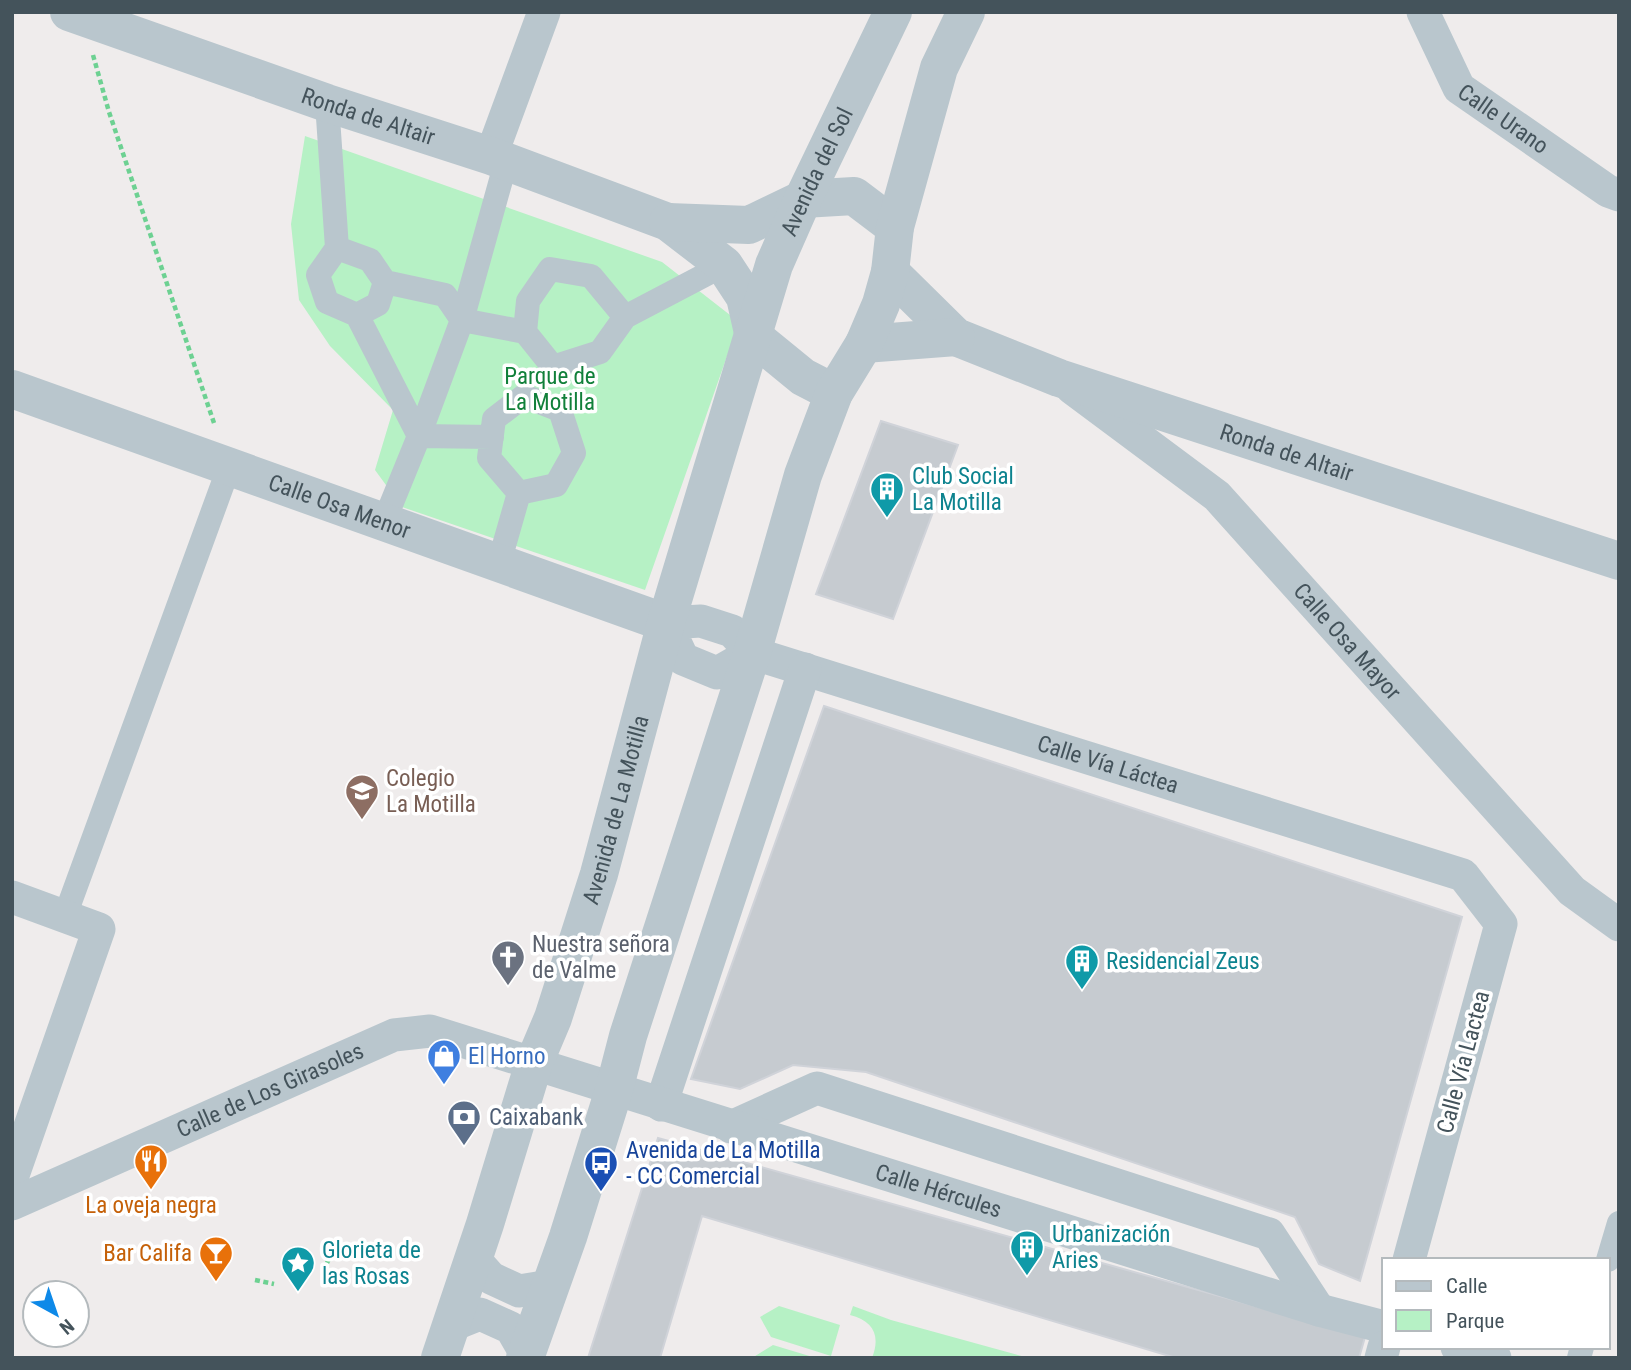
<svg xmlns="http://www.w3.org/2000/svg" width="1631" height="1370" viewBox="0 0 1631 1370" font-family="'Roboto Condensed',sans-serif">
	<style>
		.green { fill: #b6f1c5 }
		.building { fill: #c6cbd0; stroke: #d0d3d9; stroke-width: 2 }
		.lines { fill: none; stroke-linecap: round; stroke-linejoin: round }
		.path { stroke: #6dd192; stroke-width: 4.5; stroke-dasharray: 5 3.5; stroke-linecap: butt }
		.pedestrian { stroke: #b9c6cd; stroke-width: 24 }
		.minor { stroke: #b9c6cd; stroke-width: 33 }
		.tertiary { stroke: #b9c6cd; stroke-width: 38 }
		.labels { text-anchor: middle; stroke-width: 7; stroke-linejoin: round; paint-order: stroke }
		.street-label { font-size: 23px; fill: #44535b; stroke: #fff }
		.park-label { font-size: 23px; fill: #11803a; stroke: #fff }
		.culture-label { font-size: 23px; fill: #0d838f; stroke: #fff; text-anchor: start }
		.education-label { font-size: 23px; fill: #785e54; stroke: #fff; text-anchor: start }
		.worship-label { font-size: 23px; fill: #5b616d; stroke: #fff; text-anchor: start }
		.shop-label { font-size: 23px; fill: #366cbe; stroke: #fff; text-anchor: start }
		.service-label { font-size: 23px; fill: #4e5e75; stroke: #fff; text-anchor: start }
		.transit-label { font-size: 23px; fill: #164399; stroke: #fff; text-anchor: start }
		.food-label { font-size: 23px; fill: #c56008; stroke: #fff }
	</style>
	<rect width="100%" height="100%" fill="#efecec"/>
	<path class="green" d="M305 136 662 262 739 322 645 590 402 507 375 470 393 410 330 346 299 300 291 224Z
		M779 1306 840 1325 831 1356 771 1337 760 1317Z
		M853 1306 891 1320 1029 1358H872C881 1335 873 1321 850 1315Z
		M773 1345 816 1358H752Z"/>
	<path class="building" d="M881 421 958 445 893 619 816 594Z
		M824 706 1462 917 1360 1281 1319 1264 1295 1217 866 1072 793 1065 740 1089 691 1079Z
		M658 1138 1365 1337 1359 1358H1176L702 1216 660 1358H588Z"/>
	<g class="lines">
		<path class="path" d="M93 55 109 112 215 426
			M327 1263 335 1246
			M255 1280 274 1284"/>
		<path class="pedestrian" d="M327 103 337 248 318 275 327 302 357 315 378 304 385 282 370 260 337 248
			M385 282 445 295 462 320 525 332 553 367
			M357 315 419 436
			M525 332 528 301 550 269 591 276 625 317
			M553 367 600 352 625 317 724 265
			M524 396 560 410 574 453 556 485 519 493 489 458 494 419Z
			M419 436 492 437
			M384 522 419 436 462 320 506 162
			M499 563 519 493
			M65 916 229 467
			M1608 1260 1619 1223
			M1579 1358 1582 1347"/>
		<g class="minor">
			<path id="s1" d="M1423 12 1459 88 1608 191 1619 195"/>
			<path d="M491 156 544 12"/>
			<path id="s2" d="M1072 388 1217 496 1572 891 1619 925"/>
			<path d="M701 621 732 631 752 653 717 673 683 659 666 623Z"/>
			<path id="s3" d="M752 653 1463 875 1501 924 1409 1260"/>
			<path d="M12 897 99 929 12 1178"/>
			<path d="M661 1105 805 669"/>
			<path d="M731 1127 817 1088 1269 1234 1319 1310"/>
			<path id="s4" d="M12 1204 394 1035 430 1031 1319 1310 1384 1327"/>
			<path d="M474 1259 491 1278 519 1291 550 1286"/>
			<path d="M450 1326 480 1314 511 1328 526 1354"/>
			<path d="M1457 1347 1495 1358"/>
			<path d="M1381 1358 1384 1347"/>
		</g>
		<g class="tertiary">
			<path id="s5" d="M69 12 327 103 491 156 668 222 724 265 745 297 754 337"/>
			<path d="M668 222 749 225 803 199 854 196 895 227"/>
			<path id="s6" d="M890 272 956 337 1059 378 1619 561"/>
			<path d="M754 337 803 377 834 393"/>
			<path d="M864 344 956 337"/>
			<path id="s7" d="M12 389 666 623"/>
			<path id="s8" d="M440 1358 485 1224 534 1063 553 1018 599 874 666 623 774 265 803 199 893 12"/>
			<path d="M525 1358 568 1237 614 1090 628 1036 752 653 803 475 834 393 864 344 881 304 890 272 895 227 939 68 966 12"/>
		</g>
	</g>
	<defs>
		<g id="building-pin" transform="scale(1.75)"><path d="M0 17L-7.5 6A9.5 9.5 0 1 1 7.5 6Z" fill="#0f9aa8" stroke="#fff"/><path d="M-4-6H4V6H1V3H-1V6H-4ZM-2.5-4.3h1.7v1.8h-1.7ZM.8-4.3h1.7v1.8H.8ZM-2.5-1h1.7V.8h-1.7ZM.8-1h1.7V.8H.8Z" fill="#fff"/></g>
		<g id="school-pin" transform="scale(1.75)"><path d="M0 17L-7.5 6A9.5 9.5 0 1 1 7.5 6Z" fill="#8d6e63" stroke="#fff"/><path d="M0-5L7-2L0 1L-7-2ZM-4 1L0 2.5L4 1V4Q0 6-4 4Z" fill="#fff"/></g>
		<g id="church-pin" transform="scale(1.75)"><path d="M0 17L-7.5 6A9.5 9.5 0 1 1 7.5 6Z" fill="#6b7280" stroke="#fff"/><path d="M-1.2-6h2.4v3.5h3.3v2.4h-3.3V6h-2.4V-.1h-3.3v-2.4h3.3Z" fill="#fff"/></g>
		<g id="shop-pin" transform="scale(1.75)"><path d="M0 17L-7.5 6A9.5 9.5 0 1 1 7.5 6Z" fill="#3f7fe0" stroke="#fff"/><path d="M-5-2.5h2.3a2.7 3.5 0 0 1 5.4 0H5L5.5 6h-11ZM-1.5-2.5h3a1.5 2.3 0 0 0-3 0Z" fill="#fff"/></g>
		<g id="bank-pin" transform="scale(1.75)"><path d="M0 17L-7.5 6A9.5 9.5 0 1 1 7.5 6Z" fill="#5c6f8a" stroke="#fff"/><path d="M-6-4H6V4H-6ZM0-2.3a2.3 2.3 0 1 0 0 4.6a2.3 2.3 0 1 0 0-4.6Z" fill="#fff"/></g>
		<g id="restaurant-pin" transform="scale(1.75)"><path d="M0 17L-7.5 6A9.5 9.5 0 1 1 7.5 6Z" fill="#e8710a" stroke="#fff"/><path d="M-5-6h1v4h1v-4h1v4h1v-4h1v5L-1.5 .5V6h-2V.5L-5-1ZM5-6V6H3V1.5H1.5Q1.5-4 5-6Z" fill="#fff"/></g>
		<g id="bus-pin" transform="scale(1.75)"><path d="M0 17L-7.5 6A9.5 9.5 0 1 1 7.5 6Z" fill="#1a4fb4" stroke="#fff"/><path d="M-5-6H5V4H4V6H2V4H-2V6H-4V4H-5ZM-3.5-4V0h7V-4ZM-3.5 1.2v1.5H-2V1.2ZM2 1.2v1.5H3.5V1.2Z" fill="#fff"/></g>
		<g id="bar-pin" transform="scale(1.75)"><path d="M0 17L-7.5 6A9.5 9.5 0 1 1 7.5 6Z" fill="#e8710a" stroke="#fff"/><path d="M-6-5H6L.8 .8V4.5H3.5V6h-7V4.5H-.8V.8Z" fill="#fff"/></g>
		<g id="sight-pin" transform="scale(1.75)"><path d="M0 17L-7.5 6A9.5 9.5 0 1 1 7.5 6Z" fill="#0f9aa8" stroke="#fff"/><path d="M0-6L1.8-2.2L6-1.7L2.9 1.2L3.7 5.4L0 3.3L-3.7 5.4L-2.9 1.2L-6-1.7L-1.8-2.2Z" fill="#fff"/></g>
	</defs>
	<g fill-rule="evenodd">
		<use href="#building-pin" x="887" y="489"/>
		<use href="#school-pin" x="362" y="791"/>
		<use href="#church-pin" x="508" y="957"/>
		<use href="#building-pin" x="1082" y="961"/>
		<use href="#shop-pin" x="444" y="1056"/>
		<use href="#bank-pin" x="464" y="1117"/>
		<use href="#restaurant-pin" x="151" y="1161"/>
		<use href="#bus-pin" x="601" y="1163"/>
		<use href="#building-pin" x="1027" y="1247"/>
		<use href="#bar-pin" x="216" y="1253"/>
		<use href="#sight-pin" x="298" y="1263"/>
	</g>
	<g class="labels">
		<g class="street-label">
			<text dy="8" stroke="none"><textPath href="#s5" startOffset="317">Ronda de Altair</textPath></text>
			<text dy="8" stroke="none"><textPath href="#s1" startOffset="138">Calle Urano</textPath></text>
			<text dy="8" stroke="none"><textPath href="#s8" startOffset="1246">Avenida del Sol</textPath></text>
			<text dy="8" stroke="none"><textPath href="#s6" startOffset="443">Ronda de Altair</textPath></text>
			<text dy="8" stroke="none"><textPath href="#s7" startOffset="348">Calle Osa Menor</textPath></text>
			<text dy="8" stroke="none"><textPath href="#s2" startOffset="376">Calle Osa Mayor</textPath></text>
			<text dy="8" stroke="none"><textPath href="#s3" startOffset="373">Calle Vía Láctea</textPath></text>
			<text dy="8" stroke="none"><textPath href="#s8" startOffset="576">Avenida de La Motilla</textPath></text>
			<text transform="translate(1463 1062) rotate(-75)" y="8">Calle Vía Lactea</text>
			<text dy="8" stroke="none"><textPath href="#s4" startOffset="282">Calle de Los Girasoles</textPath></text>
			<text dy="8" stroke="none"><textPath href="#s4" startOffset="987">Calle Hércules</textPath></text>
		</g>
		<g class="park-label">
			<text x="550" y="384">Parque de<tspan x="550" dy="26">La Motilla</tspan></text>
		</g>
		<g class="culture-label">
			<text x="912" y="484">Club Social<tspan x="912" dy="26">La Motilla</tspan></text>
			<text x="1106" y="969">Residencial Zeus</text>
			<text x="1052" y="1242">Urbanización<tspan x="1052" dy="26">Aries</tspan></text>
			<text x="322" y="1258">Glorieta de<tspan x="322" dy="26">las Rosas</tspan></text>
		</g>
		<g class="education-label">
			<text x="386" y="786">Colegio<tspan x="386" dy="26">La Motilla</tspan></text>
		</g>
		<g class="worship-label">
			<text x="532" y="952">Nuestra señora<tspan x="532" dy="26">de Valme</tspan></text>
		</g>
		<g class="shop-label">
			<text x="468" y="1064">El Horno</text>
		</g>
		<g class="service-label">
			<text x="489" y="1125">Caixabank</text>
		</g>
		<g class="transit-label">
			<text x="626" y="1158">Avenida de La Motilla<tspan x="626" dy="26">- CC Comercial</tspan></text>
		</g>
		<g class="food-label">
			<text x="151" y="1213">La oveja negra</text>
			<text x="192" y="1261" text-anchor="end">Bar Califa</text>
		</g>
	</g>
	<rect width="1631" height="1370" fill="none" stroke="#44535b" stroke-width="28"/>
	<rect x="1382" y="1258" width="228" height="91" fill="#ffffff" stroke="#b4babd" stroke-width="2"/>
	<rect x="1396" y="1281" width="35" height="10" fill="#b9c6cd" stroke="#b4babd" stroke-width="2"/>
	<text x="1446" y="1293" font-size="21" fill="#44535b">Calle</text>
	<rect x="1396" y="1310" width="35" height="21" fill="#b6f1c5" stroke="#b4babd" stroke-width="2"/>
	<text x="1446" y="1328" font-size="21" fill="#44535b">Parque</text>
	<g transform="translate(56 1314) rotate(140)"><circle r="33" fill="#ffffff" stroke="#b4babd" stroke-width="2"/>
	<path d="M0-5L12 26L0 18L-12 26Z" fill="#0e89e8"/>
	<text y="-10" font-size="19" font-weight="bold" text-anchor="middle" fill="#44535b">N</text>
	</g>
</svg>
